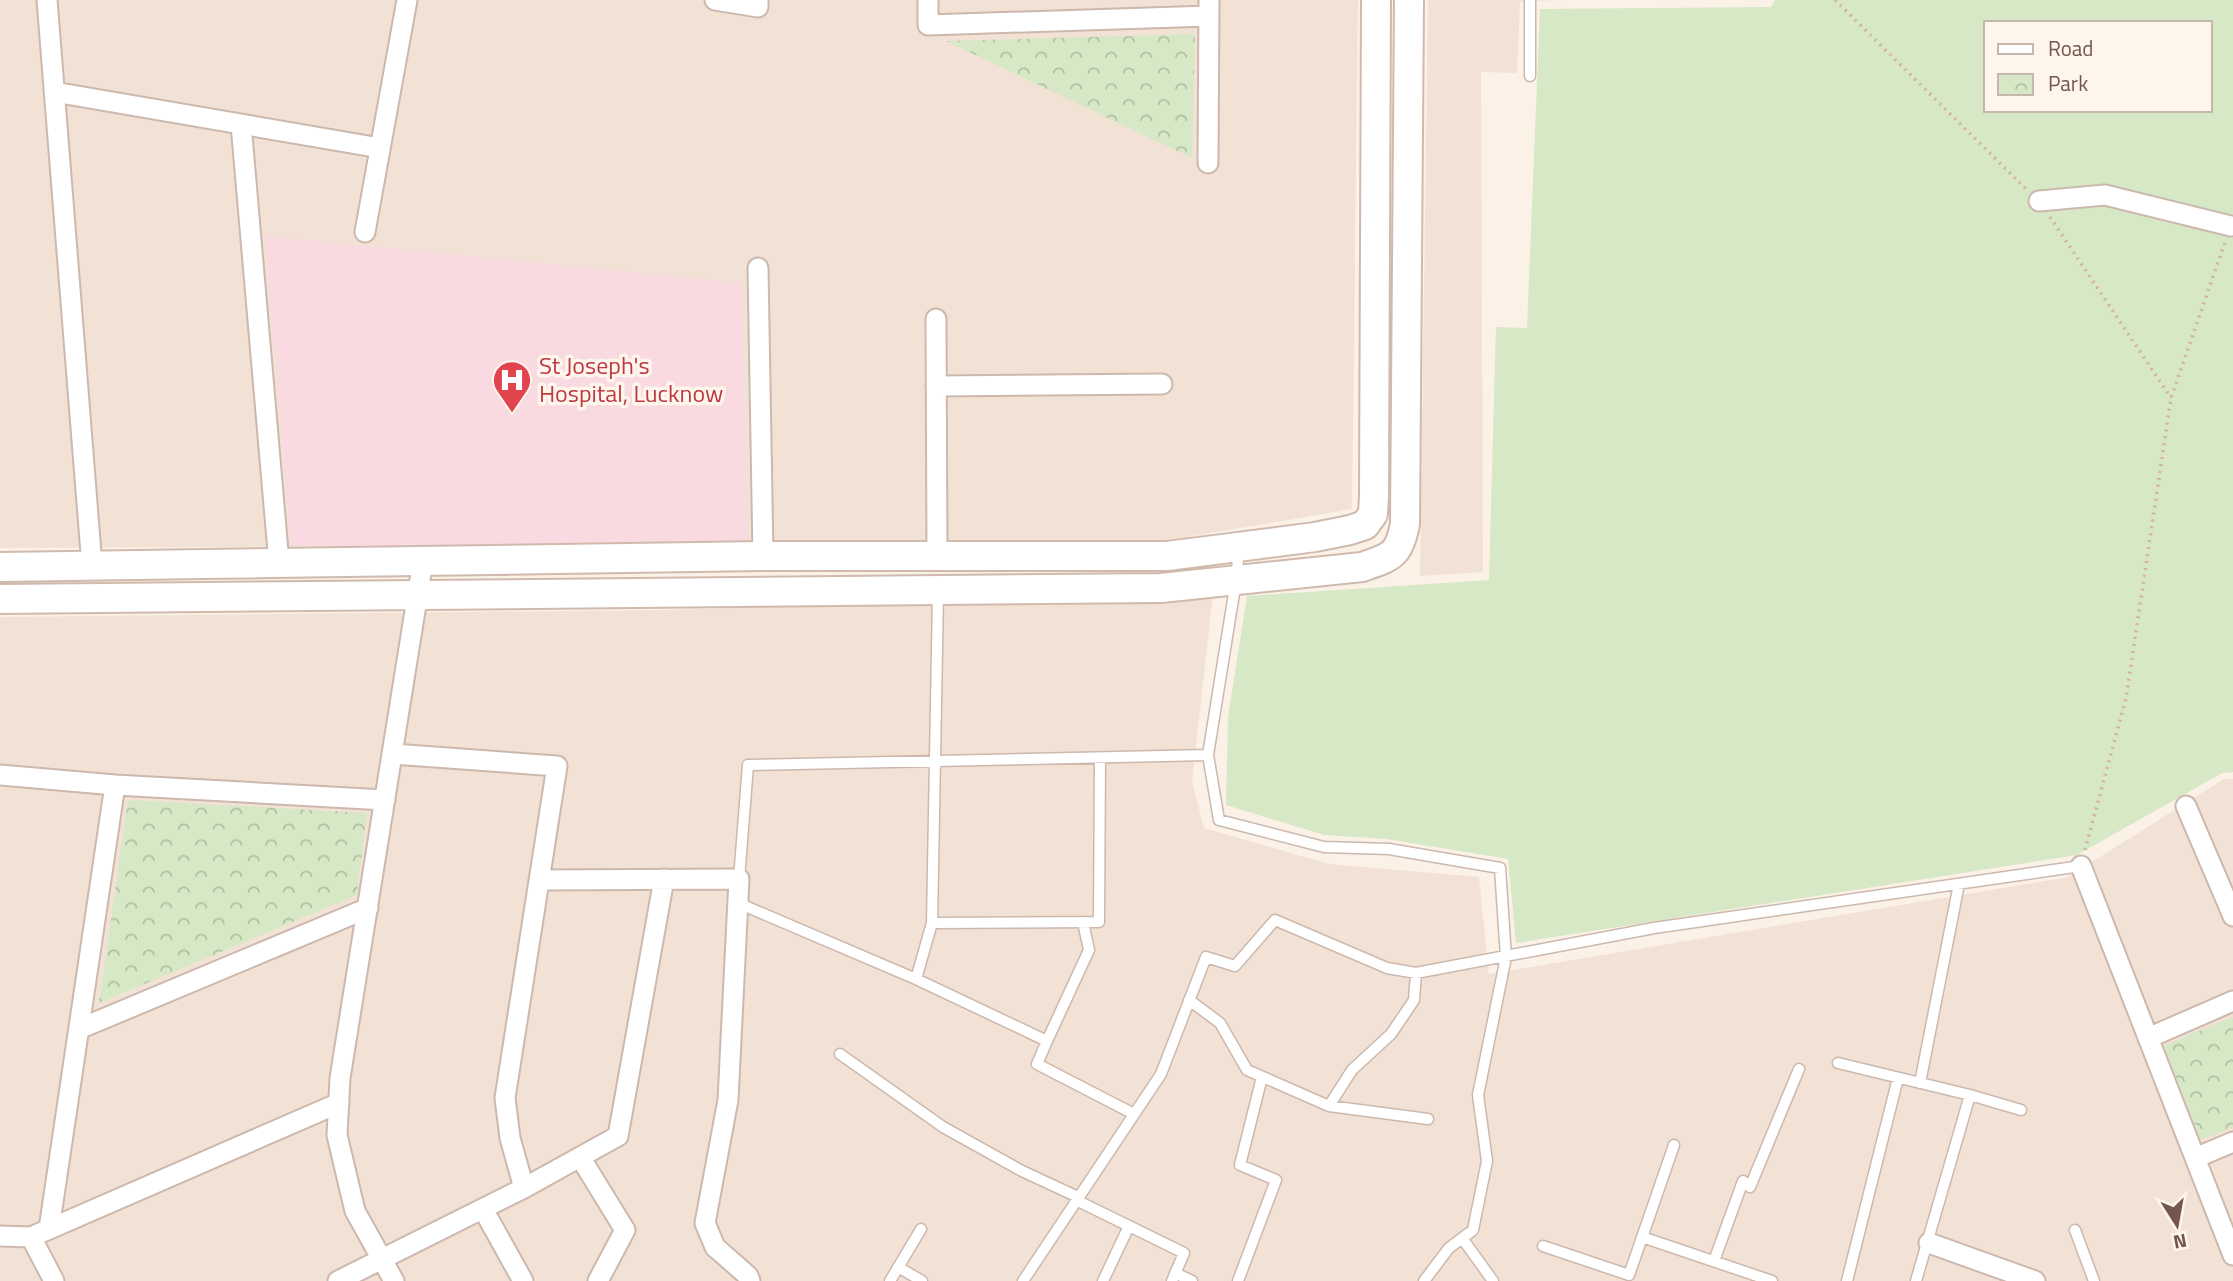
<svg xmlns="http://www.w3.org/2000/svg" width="2233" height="1281" viewBox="0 0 2233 1281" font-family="'Titillium Web',sans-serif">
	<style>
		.residential { fill: #f2e2d5 }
		.medical { fill: #f8dae0 }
		.grass { fill: #d6e8c5; fill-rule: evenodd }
		.park { fill: url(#park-crowns) }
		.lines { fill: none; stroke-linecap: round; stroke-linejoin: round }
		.lane-casing { stroke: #ccb8ad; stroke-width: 13 }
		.street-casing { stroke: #ccb8ad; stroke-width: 23 }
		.secondary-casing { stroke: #d0baad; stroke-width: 32 }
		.path { stroke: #d3b1a3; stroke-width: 3.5; stroke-dasharray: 2 5; stroke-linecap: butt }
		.lane { stroke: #fff; stroke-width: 10 }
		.street { stroke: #fff; stroke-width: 19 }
		.secondary { stroke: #fff; stroke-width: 28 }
		.labels { text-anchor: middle; stroke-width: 7; stroke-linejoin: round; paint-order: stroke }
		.health-label { font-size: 24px; fill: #be3a42; stroke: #fef5ec; text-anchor: start }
	</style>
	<defs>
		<pattern id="park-crowns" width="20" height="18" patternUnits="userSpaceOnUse" patternTransform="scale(1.75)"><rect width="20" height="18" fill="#d6e8c5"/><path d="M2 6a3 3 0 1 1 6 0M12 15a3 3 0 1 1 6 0" fill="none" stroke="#b2bfa2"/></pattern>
	</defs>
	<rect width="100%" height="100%" fill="#fbf1e6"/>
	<path class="residential" d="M0 0H1358L1352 509 1158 542 0 548Z
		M1428 0H1566L1520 1 1517 73 1481 72 1483 572 1420 576Z
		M1213 595 1192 782 1204 828 1329 864 1479 877 1489 974 2068 877 2224 779H2233V1281H0V617L663 610Z"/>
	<path class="medical" d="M265 236 742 283 748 545 291 546Z"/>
	<path class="grass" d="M1775 0H2233V772L2222 773 2077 855 1516 943 1508 859 1387 839 1324 835 1226 805 1228 717 1247 596 1489 580 1496 327 1527 328 1540 9 1771 7ZM1986 23H2210V110H1986Z"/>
	<path class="park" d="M1195 34 1192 158 946 41Z
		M128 800 367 813 357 895 99 1003Z
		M2233 1017V1127L2201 1140 2163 1046Z"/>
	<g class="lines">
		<g class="lane-casing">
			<path id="lane" d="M1530 0V76
				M1239 548 1236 581 1208 755 1219 820 1324 847 1389 849 1500 868 1506 957 1478 1095 1487 1161 1473 1230 1449 1248 1424 1281
				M739 879 748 765 1208 755
				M738 903 916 979 1047 1041 1037 1064 1134 1114
				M932 923 1099 922 1100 758
				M916 979 932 923 938 594
				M1189 1000 1220 1023 1247 1070 1329 1106 1428 1119
				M1047 1041 1089 950 1083 922
				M840 1054 943 1127 1022 1171 1078 1197
				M1838 1063 1970 1095 2021 1110
				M1920 1083 1959 884
				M1329 1106 1352 1070 1391 1034 1414 1000 1416 973
				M1076 1200 1184 1253 1172 1281
				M2075 1230 2094 1281
				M1642 1237 1772 1281
				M1462 1238 1493 1281
				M1543 1246 1629 1275 1674 1145
				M1714 1261 1743 1181 1750 1187 1799 1069
				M898 1267 922 1281
				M1175 1273 1192 1281
				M890 1281 921 1229
				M1023 1281 1161 1074 1206 957 1235 966 1275 920 1387 968 1416 973 1654 928 2081 866
				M1103 1281 1129 1226
				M1238 1281 1276 1180 1240 1165 1262 1077
				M1847 1281 1898 1078
				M1916 1281 1970 1095"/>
		</g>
		<g class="street-casing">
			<path id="street" d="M47 0 92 566
				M715 0 758 7V0
				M928 0V25L1209 16
				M54 92 380 148
				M241 124 279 563
				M1208 163 1209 0
				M2039 201 2105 195 2231 226
				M365 232 407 0
				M758 268 763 556
				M936 319 937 556
				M936 386 1162 384
				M393 754 557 766 505 1098 510 1138 524 1188
				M0 775 115 785 385 800
				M2186 806 2233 916
				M2081 866 2233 1255
				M539 880 739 879 728 1100 705 1223 715 1247 748 1276 750 1281
				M79 1029 368 908
				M2148 1038 2233 1001
				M580 1157 625 1230 598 1281
				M2195 1158 2233 1142
				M483 1209 523 1281
				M49 1229 115 785
				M0 1236 31 1237 339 1103
				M31 1237 54 1281
				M1929 1243 2035 1281
				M338 1281 524 1188 618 1136 664 879
				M394 1281 355 1211 337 1135 340 1078 423 561"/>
		</g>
		<g class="secondary-casing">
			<path id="secondary" d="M0 567 763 556H1167L1315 537 1350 530 1365 525 1373 514 1374 496 1376 0
				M0 599 1161 588 1362 567C1391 557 1399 556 1405 524L1409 0"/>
		</g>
		<path class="path" d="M1835 0 2027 190
			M2050 217 2171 398
			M2085 850 2126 698 2171 398 2225 242"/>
		<use href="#lane" class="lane"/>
		<use href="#street" class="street"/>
		<use href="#secondary" class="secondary"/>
	</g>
	<defs>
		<g id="hospital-pin" transform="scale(2.0125)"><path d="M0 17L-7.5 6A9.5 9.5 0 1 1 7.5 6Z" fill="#e0444e" stroke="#fef5ec"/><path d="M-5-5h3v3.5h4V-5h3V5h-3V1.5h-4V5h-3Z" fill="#fff"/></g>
	</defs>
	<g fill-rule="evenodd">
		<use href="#hospital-pin" x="512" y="380"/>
	</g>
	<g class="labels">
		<g class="health-label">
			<text x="539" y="374">St Joseph's<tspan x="539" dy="28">Hospital, Lucknow</tspan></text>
		</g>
	</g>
	<rect x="1984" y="21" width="228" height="91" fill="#fef5ec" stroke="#c6b6ac" stroke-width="2"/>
	<rect x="1998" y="44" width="35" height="10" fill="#ffffff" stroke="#c6b6ac" stroke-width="2"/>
	<text x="2048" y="56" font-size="21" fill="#73574c">Road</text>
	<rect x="1998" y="74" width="35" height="21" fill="url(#park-crowns)" stroke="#c6b6ac" stroke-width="2"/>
	<text x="2048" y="91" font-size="21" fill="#73574c">Park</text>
	<g transform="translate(2177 1225) rotate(169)" stroke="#fef5ec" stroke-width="5" paint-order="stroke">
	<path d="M0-5L12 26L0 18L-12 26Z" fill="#73574c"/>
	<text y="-10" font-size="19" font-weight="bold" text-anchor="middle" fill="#73574c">N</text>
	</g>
</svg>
